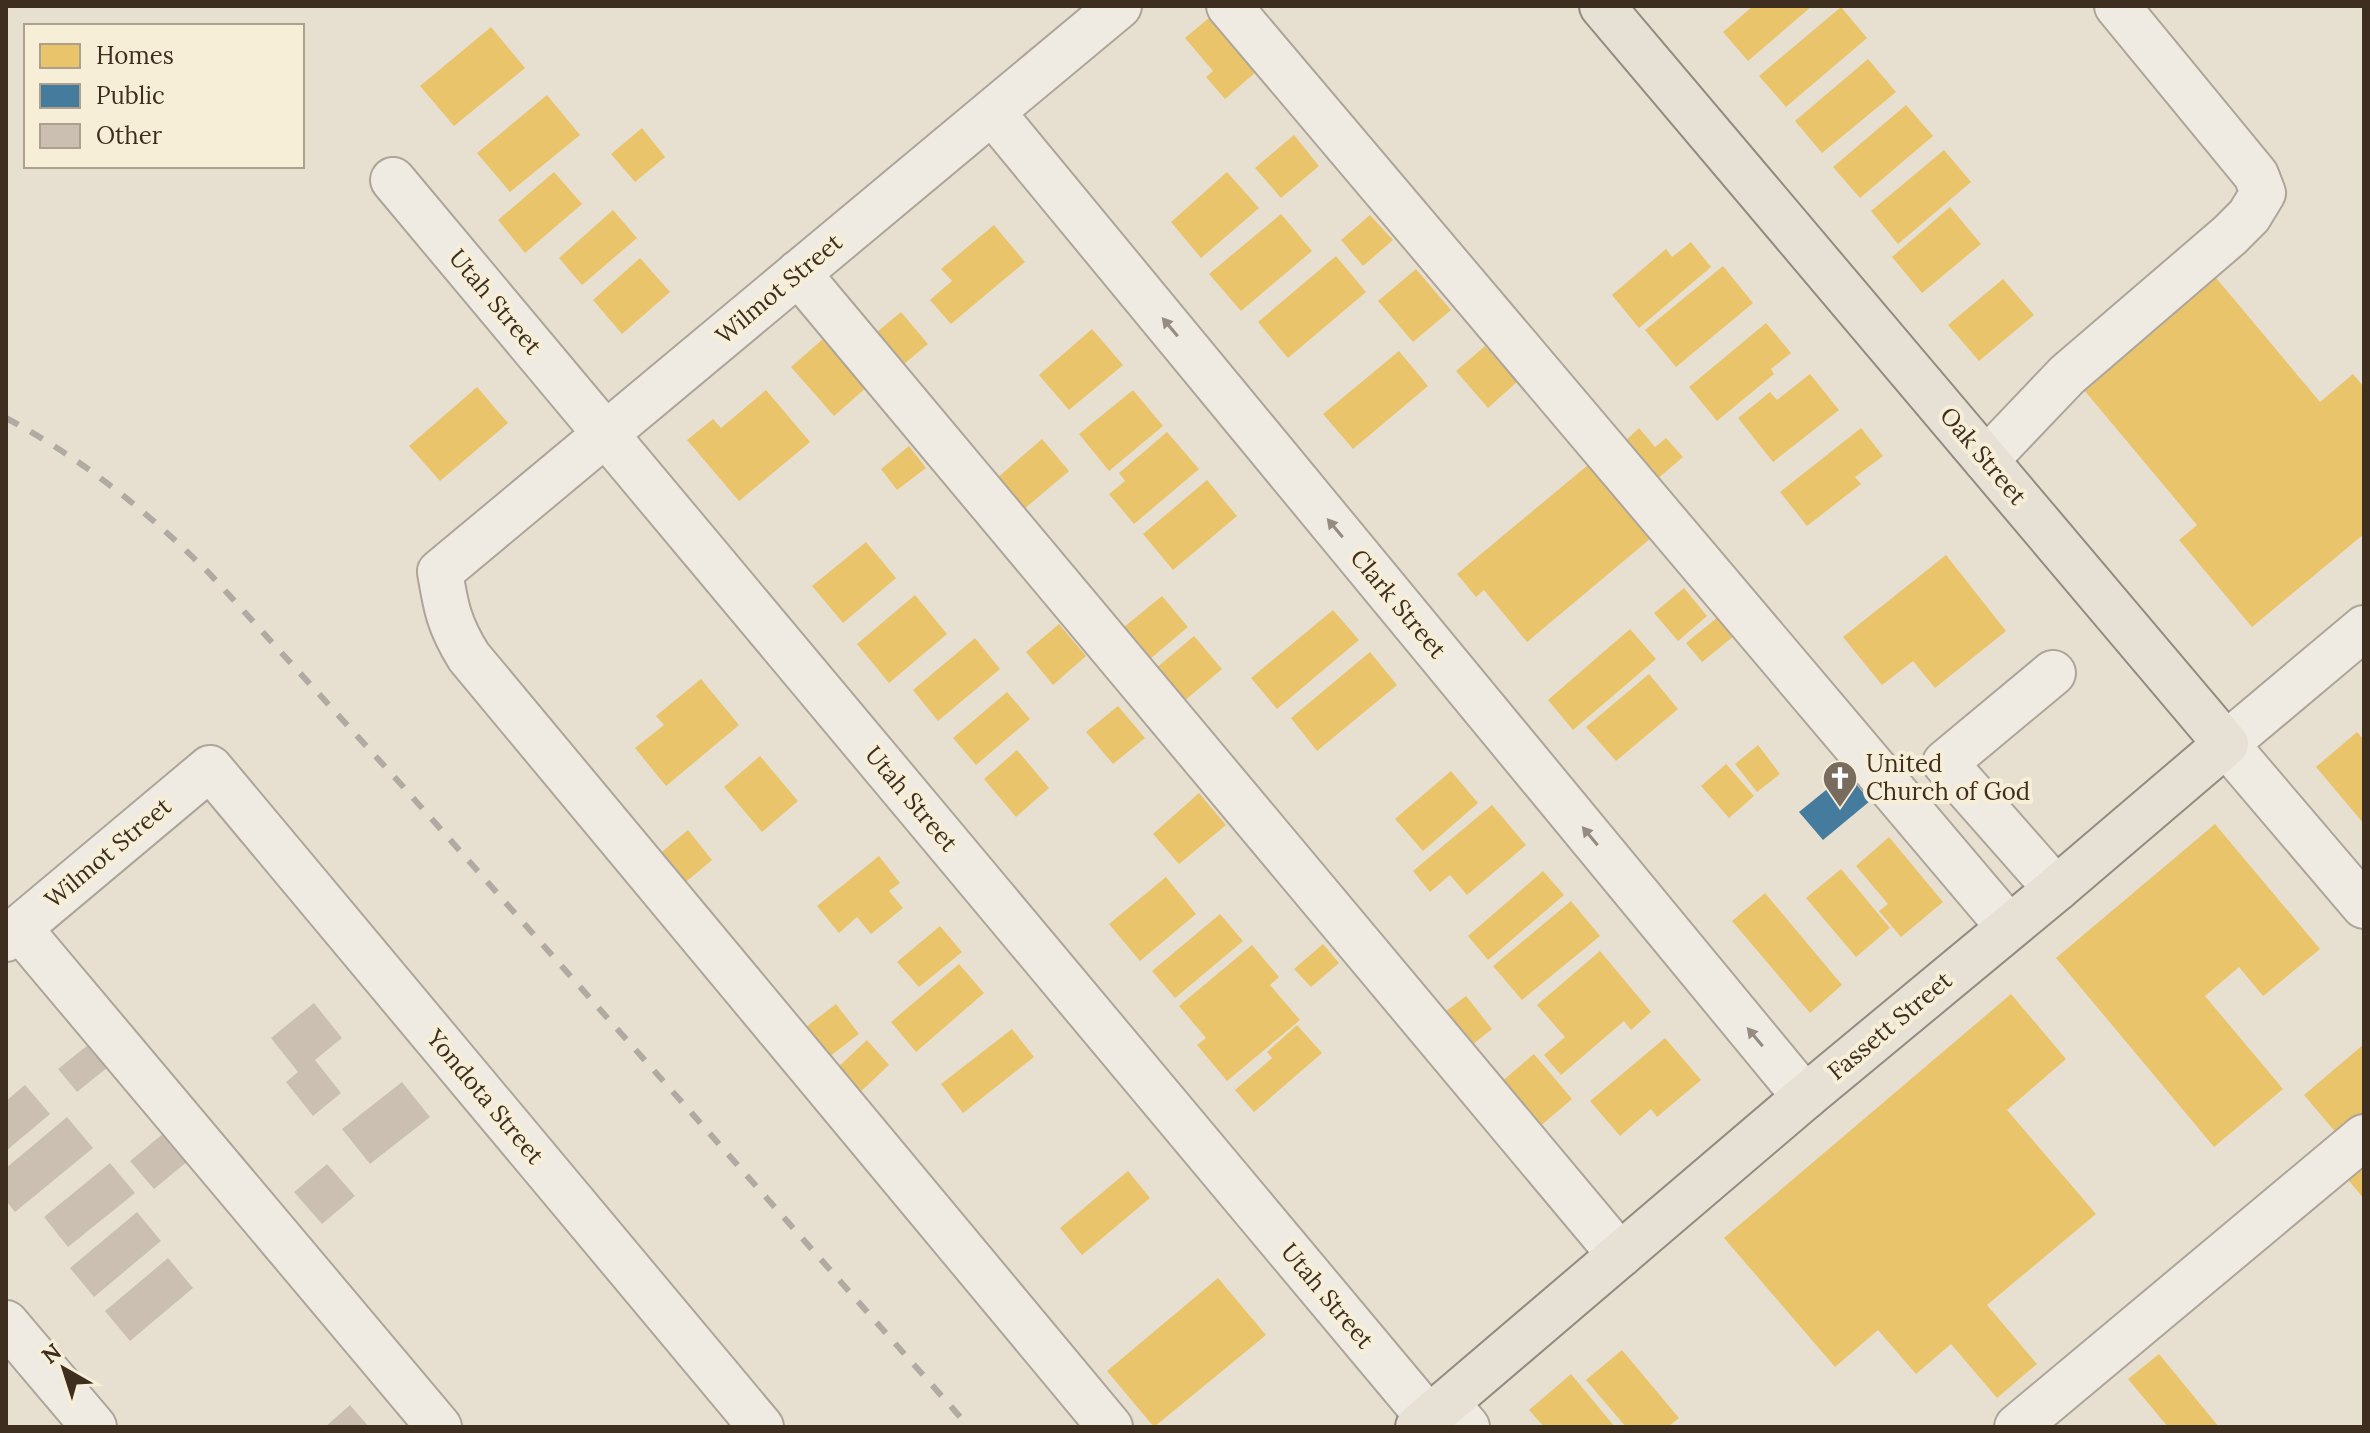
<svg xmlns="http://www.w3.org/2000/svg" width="2370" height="1433" viewBox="0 0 2370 1433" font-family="Lora,serif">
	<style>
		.homes { fill: #e9c46a }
		.public { fill: #457b9d }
		.building { fill: #cbbfb2 }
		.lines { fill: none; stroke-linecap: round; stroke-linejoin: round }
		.minor-casing { stroke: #ada599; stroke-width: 48 }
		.major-casing { stroke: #928b80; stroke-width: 48 }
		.minor { stroke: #efebe3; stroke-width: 44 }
		.major { stroke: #e6e1d4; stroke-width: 44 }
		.rail { stroke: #afaaa2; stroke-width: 6; stroke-dasharray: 14 14; stroke-linecap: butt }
		.oneway { fill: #968c82 }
		.labels { text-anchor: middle; stroke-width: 8; stroke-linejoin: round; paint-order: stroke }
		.street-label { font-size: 24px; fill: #3d2e20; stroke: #f7eed8 }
		.poi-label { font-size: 24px; fill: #3d2e20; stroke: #f7eed8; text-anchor: start }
	</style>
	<rect width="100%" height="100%" fill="#e7e0d1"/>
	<path class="homes" d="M1753 6H1812L1748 61 1723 32Z
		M1841 7 1867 38 1786 107 1759 76Z
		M1210 17 1257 71 1225 99 1206 77 1213 71 1185 38Z
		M491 27 525 68 454 126 420 86Z
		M1868 59 1896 92 1822 153 1795 121Z
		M547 95 580 135 510 192 477 153Z
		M1906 105 1933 136 1860 198 1833 167Z
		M642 128 665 157 635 182 611 154Z
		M1294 135 1319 166 1281 198 1255 168Z
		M1944 150 1971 182 1898 244 1871 211Z
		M554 172 582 204 525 253 498 220Z
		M1227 172 1259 208 1201 258 1171 222Z
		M1950 207 1981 244 1922 293 1892 257Z
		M613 210 637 238 582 285 559 258Z
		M1281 214 1312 251 1241 311 1209 274Z
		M1370 215 1393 240 1363 266 1341 240Z
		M994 225 1025 262 951 324 930 300 952 281 941 269Z
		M1691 242 1711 267 1639 328 1612 295 1666 249 1672 257Z
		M1336 256 1366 292 1288 358 1258 322Z
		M640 258 670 292 622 334 593 300Z
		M1723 266 1753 303 1676 367 1645 330Z
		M1416 269 1451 310 1413 342 1378 301Z
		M2212 273 2320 402 2353 374 2362 385 2364 383V534L2252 627 2179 540 2197 525 2079 384Z
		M2003 279 2034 315 1979 361 1948 325Z
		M901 312 928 344 898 369 871 337Z
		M1766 323 1791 353 1771 369 1774 374 1717 421 1689 387Z
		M1092 329 1123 365 1069 410 1039 375Z
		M824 338 867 387 834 416 791 367Z
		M1485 346 1517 382 1488 408 1456 371Z
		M1399 351 1428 386 1353 449 1323 414Z
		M1810 374 1839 410 1773 462 1738 418 1770 392 1777 400Z
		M477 387 508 423 440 481 409 446Z
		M766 390 810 442 739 501 687 440 713 419 721 428Z
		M1133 390 1163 426 1109 471 1079 434Z
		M1639 428 1655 447 1666 438 1683 457 1656 480 1623 443Z
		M1861 428 1883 456 1855 477 1861 484 1807 526 1780 492Z
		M1167 432 1199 469 1134 524 1109 494 1125 481 1119 473Z
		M1042 439 1069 471 1023 510 996 479Z
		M909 446 926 468 897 490 881 469Z
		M1588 465 1650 539 1527 642 1484 590 1476 597 1457 574Z
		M1207 480 1237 516 1173 570 1143 534Z
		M866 542 896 578 843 623 812 586Z
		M1946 555 2006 631 1935 688 1913 661 1882 685 1843 637Z
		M1684 588 1707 616 1678 641 1654 613Z
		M915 595 947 634 889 683 857 644Z
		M1162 596 1188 627 1150 659 1124 627Z
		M1333 610 1359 640 1277 709 1251 678Z
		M1718 617 1734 636 1702 662 1686 643Z
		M1059 624 1086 656 1053 685 1026 652Z
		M1630 629 1656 659 1573 730 1548 700Z
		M1194 636 1222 669 1183 702 1155 669Z
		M975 638 1000 669 938 721 913 690Z
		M1370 652 1397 685 1317 751 1291 718Z
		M1649 674 1678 709 1616 761 1586 727Z
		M701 679 739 725 666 786 635 748 664 725 656 716Z
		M1007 692 1030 719 976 765 953 738Z
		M1118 706 1145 738 1113 764 1086 732Z
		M2357 732 2364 740V824L2316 767Z
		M1758 745 1780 774 1757 792 1735 764Z
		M1017 750 1049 788 1016 817 984 779Z
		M760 756 798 801 762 832 724 787Z
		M1726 764 1754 796 1729 818 1701 786Z
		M1451 771 1478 803 1423 851 1395 819Z
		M1199 793 1226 825 1179 864 1153 834Z
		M1492 805 1526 845 1467 895 1450 875 1430 892 1413 871Z
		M2215 824 2320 949 2263 996 2239 967 2205 996 2283 1089 2214 1147 2056 958Z
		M688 830 712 860 681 886 657 856Z
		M1889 837 1943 902 1901 937 1879 911 1888 904 1856 866Z
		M879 856 900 883 889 891 903 908 871 934 857 917 839 933 817 906Z
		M1841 869 1890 928 1856 957 1806 898Z
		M1543 871 1564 895 1488 960 1468 936Z
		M1166 877 1196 914 1140 961 1109 924Z
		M1765 893 1842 985 1810 1013 1732 921Z
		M1571 901 1600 936 1522 1000 1493 966Z
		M1220 914 1243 941 1175 998 1152 971Z
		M940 926 962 952 919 987 897 962Z
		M1323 944 1339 963 1311 987 1294 969Z
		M1252 945 1279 977 1270 985 1300 1020 1227 1081 1197 1045 1206 1038 1179 1006Z
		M1600 951 1651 1012 1631 1030 1624 1021 1561 1075 1544 1055 1565 1037 1537 1005Z
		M959 964 984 993 916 1052 891 1022Z
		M2011 994 2066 1059 2007 1110 2096 1214 1987 1305 2037 1364 1997 1398 1951 1344 1916 1374 1878 1330 1835 1367 1724 1238Z
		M1466 996 1492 1029 1468 1048 1441 1015Z
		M836 1004 859 1034 825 1060 802 1030Z
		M1297 1025 1322 1053 1254 1112 1235 1090 1272 1058 1267 1052Z
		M1012 1029 1034 1057 963 1113 941 1084Z
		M1665 1038 1701 1080 1657 1117 1651 1109 1620 1136 1590 1101Z
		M867 1040 889 1065 857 1095 835 1070Z
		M2364 1044V1112L2337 1134 2304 1095Z
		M1534 1054 1572 1099 1538 1128 1500 1083Z
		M2364 1161V1199L2346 1177Z
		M1128 1171 1150 1198 1082 1255 1060 1228Z
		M1218 1278 1266 1335 1154 1427 1107 1371Z
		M1622 1350 1679 1418 1668 1427H1626L1586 1380Z
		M2159 1354 2219 1427H2168L2128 1379Z
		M1571 1374 1615 1427H1544L1529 1410Z"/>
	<path class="public" d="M1847 773 1870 801 1823 840 1799 812Z"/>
	<path class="building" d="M314 1003 342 1038 315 1060 341 1093 313 1116 286 1082 298 1072 271 1038Z
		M89 1044 108 1067 77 1092 58 1069Z
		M402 1082 430 1117 370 1164 342 1129Z
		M25 1085 50 1114 6 1151V1101Z
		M67 1117 93 1148 15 1212 6 1201V1168Z
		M164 1133 188 1161 154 1189 130 1161Z
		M110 1163 135 1193 68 1247 44 1217Z
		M327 1164 355 1196 322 1224 294 1192Z
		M137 1212 161 1241 94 1297 70 1268Z
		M168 1258 193 1288 130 1341 105 1311Z
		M350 1405 369 1427H325Z"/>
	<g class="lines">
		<g class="minor-casing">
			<path id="minor" d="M1229 6 2008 926
				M992 112 1805 1097
				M393 180 1429 1418
				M798 273 1620 1255
				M1986 460 2067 375 2230 235 2249 216 2263 193 2256 175 2117 6
				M2364 628 2226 744 2364 906
				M2053 673 1945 763 2056 889
				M19 928 439 1427
				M6 939 210 768 761 1427
				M6 1323 94 1427
				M1447 1403 1467 1427
				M1110 1427 469 657C449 625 446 608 440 572L1119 6
				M2017 1427 2364 1137"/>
		</g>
		<g class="major-casing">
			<path id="major" d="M1418 1427 1805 1097 2056 889 2226 744 1602 6"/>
		</g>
		<use href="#minor" class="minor"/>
		<use href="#major" class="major"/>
		<path class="rail" d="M6 418C83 459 148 512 209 573L399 782 969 1427"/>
	</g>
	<defs><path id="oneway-solid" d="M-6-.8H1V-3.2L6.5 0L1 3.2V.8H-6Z" transform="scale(2)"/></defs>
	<g class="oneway">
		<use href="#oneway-solid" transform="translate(1170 327) rotate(-130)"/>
		<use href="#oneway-solid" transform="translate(1335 528) rotate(-130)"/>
		<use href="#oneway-solid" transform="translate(1590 836) rotate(-130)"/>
		<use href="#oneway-solid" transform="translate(1755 1037) rotate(-130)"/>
	</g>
	<defs>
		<g id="church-pin" transform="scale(1.8)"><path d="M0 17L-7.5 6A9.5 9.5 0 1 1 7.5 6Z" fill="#786c5e" stroke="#f7eed8"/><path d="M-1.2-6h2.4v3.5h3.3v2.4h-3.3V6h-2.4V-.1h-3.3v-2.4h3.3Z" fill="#fff"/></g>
	</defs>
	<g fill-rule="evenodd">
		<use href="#church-pin" x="1840" y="778"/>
	</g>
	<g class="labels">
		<g class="street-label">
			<text transform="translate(779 289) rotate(-40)" y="8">Wilmot Street</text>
			<text transform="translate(495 302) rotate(50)" y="8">Utah Street</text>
			<text transform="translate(1983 456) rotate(50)" y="8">Oak Street</text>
			<text transform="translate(1398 604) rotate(50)" y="8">Clark Street</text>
			<text transform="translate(911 799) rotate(50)" y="8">Utah Street</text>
			<text transform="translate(108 853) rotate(-40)" y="8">Wilmot Street</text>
			<text transform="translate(1890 1026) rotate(-40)" y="8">Fassett Street</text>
			<text transform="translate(485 1097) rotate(50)" y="8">Yondota Street</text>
			<text transform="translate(1327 1296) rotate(50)" y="8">Utah Street</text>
		</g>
		<g class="poi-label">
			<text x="1866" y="772">United<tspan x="1866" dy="28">Church of God</tspan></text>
		</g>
	</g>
	<rect width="2370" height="1433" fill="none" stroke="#3d2e20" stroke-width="16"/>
	<rect x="24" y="24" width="280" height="144" fill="#f7eed8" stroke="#ada18e" stroke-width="2"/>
	<rect x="40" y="44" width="40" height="24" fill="#e9c46a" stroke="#ada18e" stroke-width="2"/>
	<text x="96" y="64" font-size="24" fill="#3d2e20">Homes</text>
	<rect x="40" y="84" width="40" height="24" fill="#457b9d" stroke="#ada18e" stroke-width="2"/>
	<text x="96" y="104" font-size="24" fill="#3d2e20">Public</text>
	<rect x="40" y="124" width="40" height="24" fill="#cbbfb2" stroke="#ada18e" stroke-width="2"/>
	<text x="96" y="144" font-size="24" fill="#3d2e20">Other</text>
	<g transform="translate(64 1369) rotate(321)" stroke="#f7eed8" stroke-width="6" paint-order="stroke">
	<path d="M0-6L14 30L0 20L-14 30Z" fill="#3d2e20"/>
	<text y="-12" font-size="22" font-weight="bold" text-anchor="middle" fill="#3d2e20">N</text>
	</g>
</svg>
